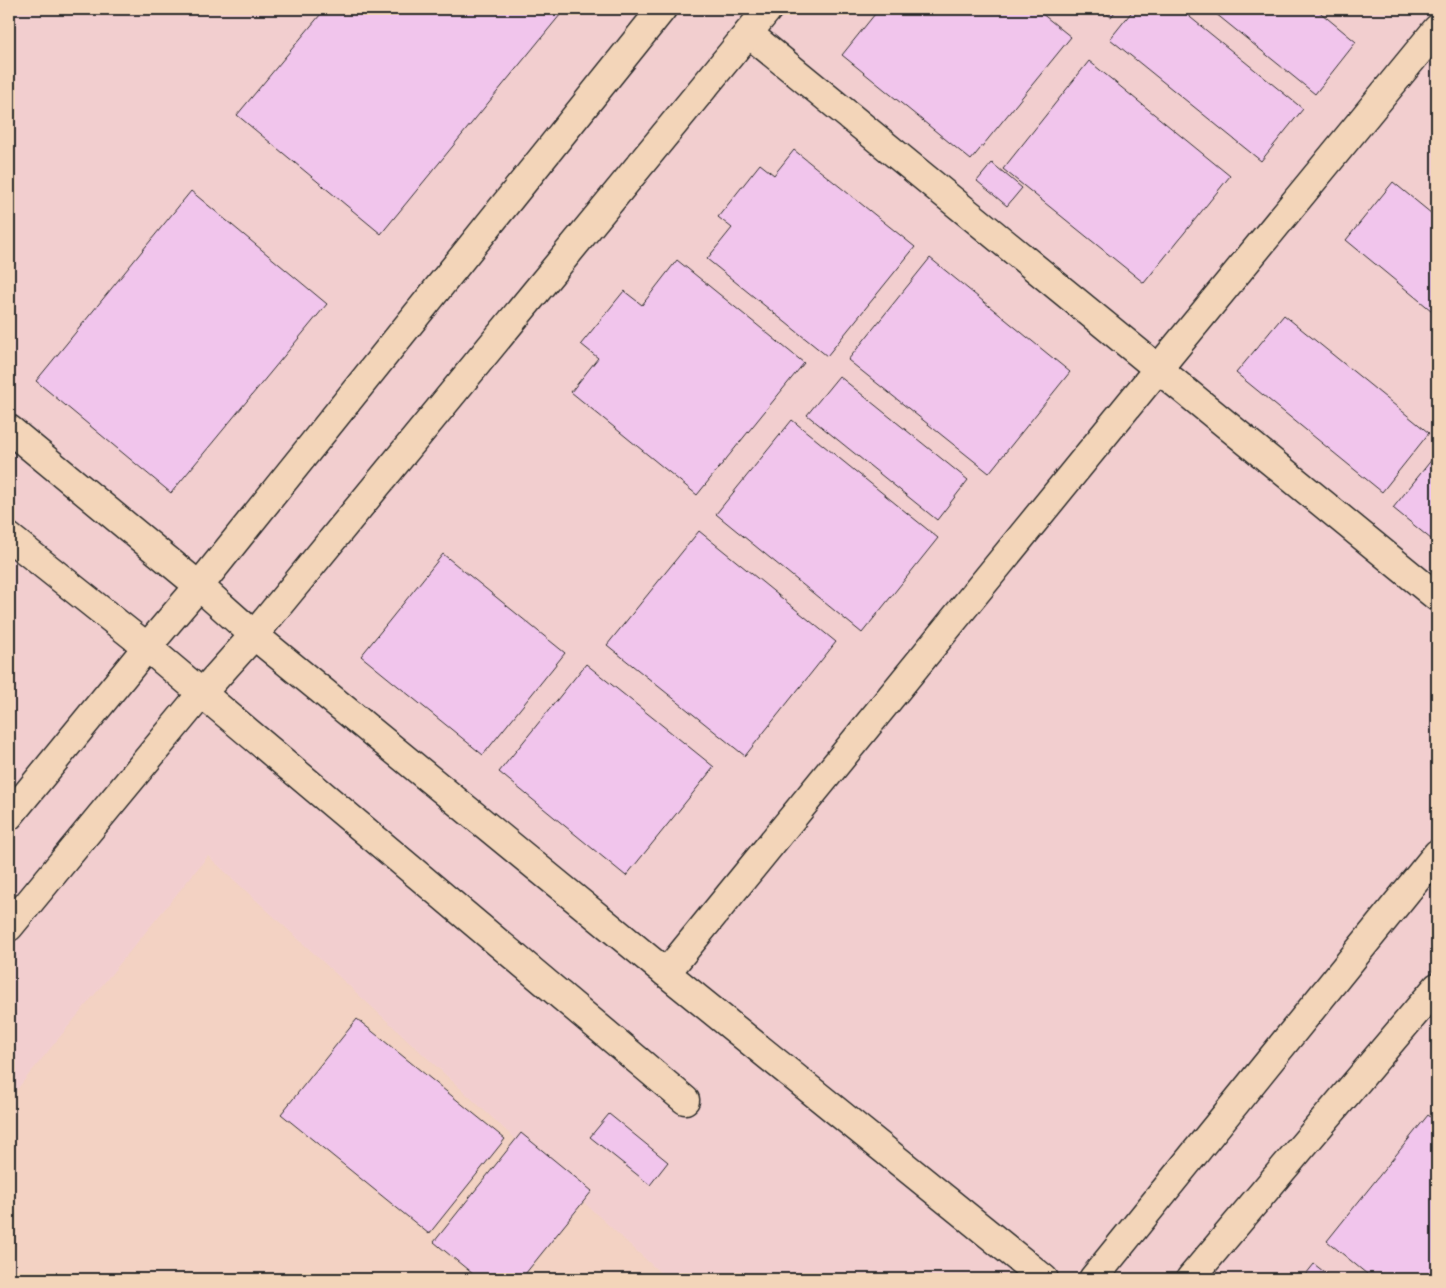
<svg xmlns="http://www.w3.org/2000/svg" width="1446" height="1288" font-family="'Patrick Hand',sans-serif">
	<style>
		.built { fill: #f2cecf }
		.building { fill: #f1c5ec; stroke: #2b2b2b }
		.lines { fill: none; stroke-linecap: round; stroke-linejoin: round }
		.minor-casing { stroke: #2b2b2b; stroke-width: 31 }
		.minor { stroke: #f3d5b9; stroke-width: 28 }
	</style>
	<rect width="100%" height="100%" fill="#f3d2c3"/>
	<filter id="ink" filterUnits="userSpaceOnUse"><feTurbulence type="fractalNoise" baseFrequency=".02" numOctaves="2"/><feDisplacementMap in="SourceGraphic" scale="10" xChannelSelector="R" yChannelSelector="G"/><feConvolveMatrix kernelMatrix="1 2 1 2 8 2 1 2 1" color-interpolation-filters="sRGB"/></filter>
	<g filter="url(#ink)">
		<path class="built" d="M9,9h1428v1270h-770l-459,-423 -199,243z"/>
		<g class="building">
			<path d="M325,9h240l-184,225 -144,-119z"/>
			<path d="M879,9h157l35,28 -100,123 -129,-105z"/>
			<path d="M1100,9h17l-6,8z"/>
			<path d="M1134,9h46l123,100 -42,52 -151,-122z"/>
			<path d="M1210,9h106l40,33 -41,52z"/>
			<path d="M1089,61l141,115 -86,107 -141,-114z"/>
			<path d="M794,150l121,97 -88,109 -120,-97 25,-31 -14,-11 42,-53 14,11z"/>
			<path d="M992,163l30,25 -15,18 -30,-25z"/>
			<path d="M1393,182l44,36v97l-91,-75z"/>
			<path d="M191,191l136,113 -156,189 -135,-112z"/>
			<path d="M930,258l140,114 -81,101 -141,-113z"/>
			<path d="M677,260l127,103 -107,132 -126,-103 27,-34 -17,-14 43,-53 18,14z"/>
			<path d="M1284,315l145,118 -47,59 -146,-119z"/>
			<path d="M839,376l129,104 -31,40 -130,-105z"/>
			<path d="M792,420l146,118 -76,95 -146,-119z"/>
			<path d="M1437,453v91l-44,-36z"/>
			<path d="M699,531l137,111 -91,114 -138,-111z"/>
			<path d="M443,554l122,99 -82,102 -122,-99z"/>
			<path d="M586,664l128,103 -88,109 -127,-104z"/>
			<path d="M357,1019l148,120 -76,95 -148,-120z"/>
			<path d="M609,1114l59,48 -18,23 -60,-48z"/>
			<path d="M1428,1115l9,7v143l-11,14h-53l-46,-38z"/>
			<path d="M521,1133l71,58 -71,88h-42l-45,-37z"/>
			<path d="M1314,1264l19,15h-31z"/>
		</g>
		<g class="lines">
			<defs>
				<g id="minor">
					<path d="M748,33l689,564"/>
					<path d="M9,429l190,157 55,49 412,338 378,306"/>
					<path d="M9,537l138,110 538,453"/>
					<path d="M9,816l138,-169 52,-61 463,-577"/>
					<path d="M9,927l193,-234 52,-58 514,-626"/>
					<path d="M666,973l492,-604 279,-340"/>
					<path d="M1093,1279l344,-425"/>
					<path d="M1190,1279l247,-292"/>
				</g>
			</defs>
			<use href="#minor" class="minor-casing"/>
			<use href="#minor" class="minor"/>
		</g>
	</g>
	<rect width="1446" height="1288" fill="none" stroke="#f3d5b9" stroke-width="30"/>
	<rect x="15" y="15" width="1416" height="1258" fill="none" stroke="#2b2b2b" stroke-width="2" filter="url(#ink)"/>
</svg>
